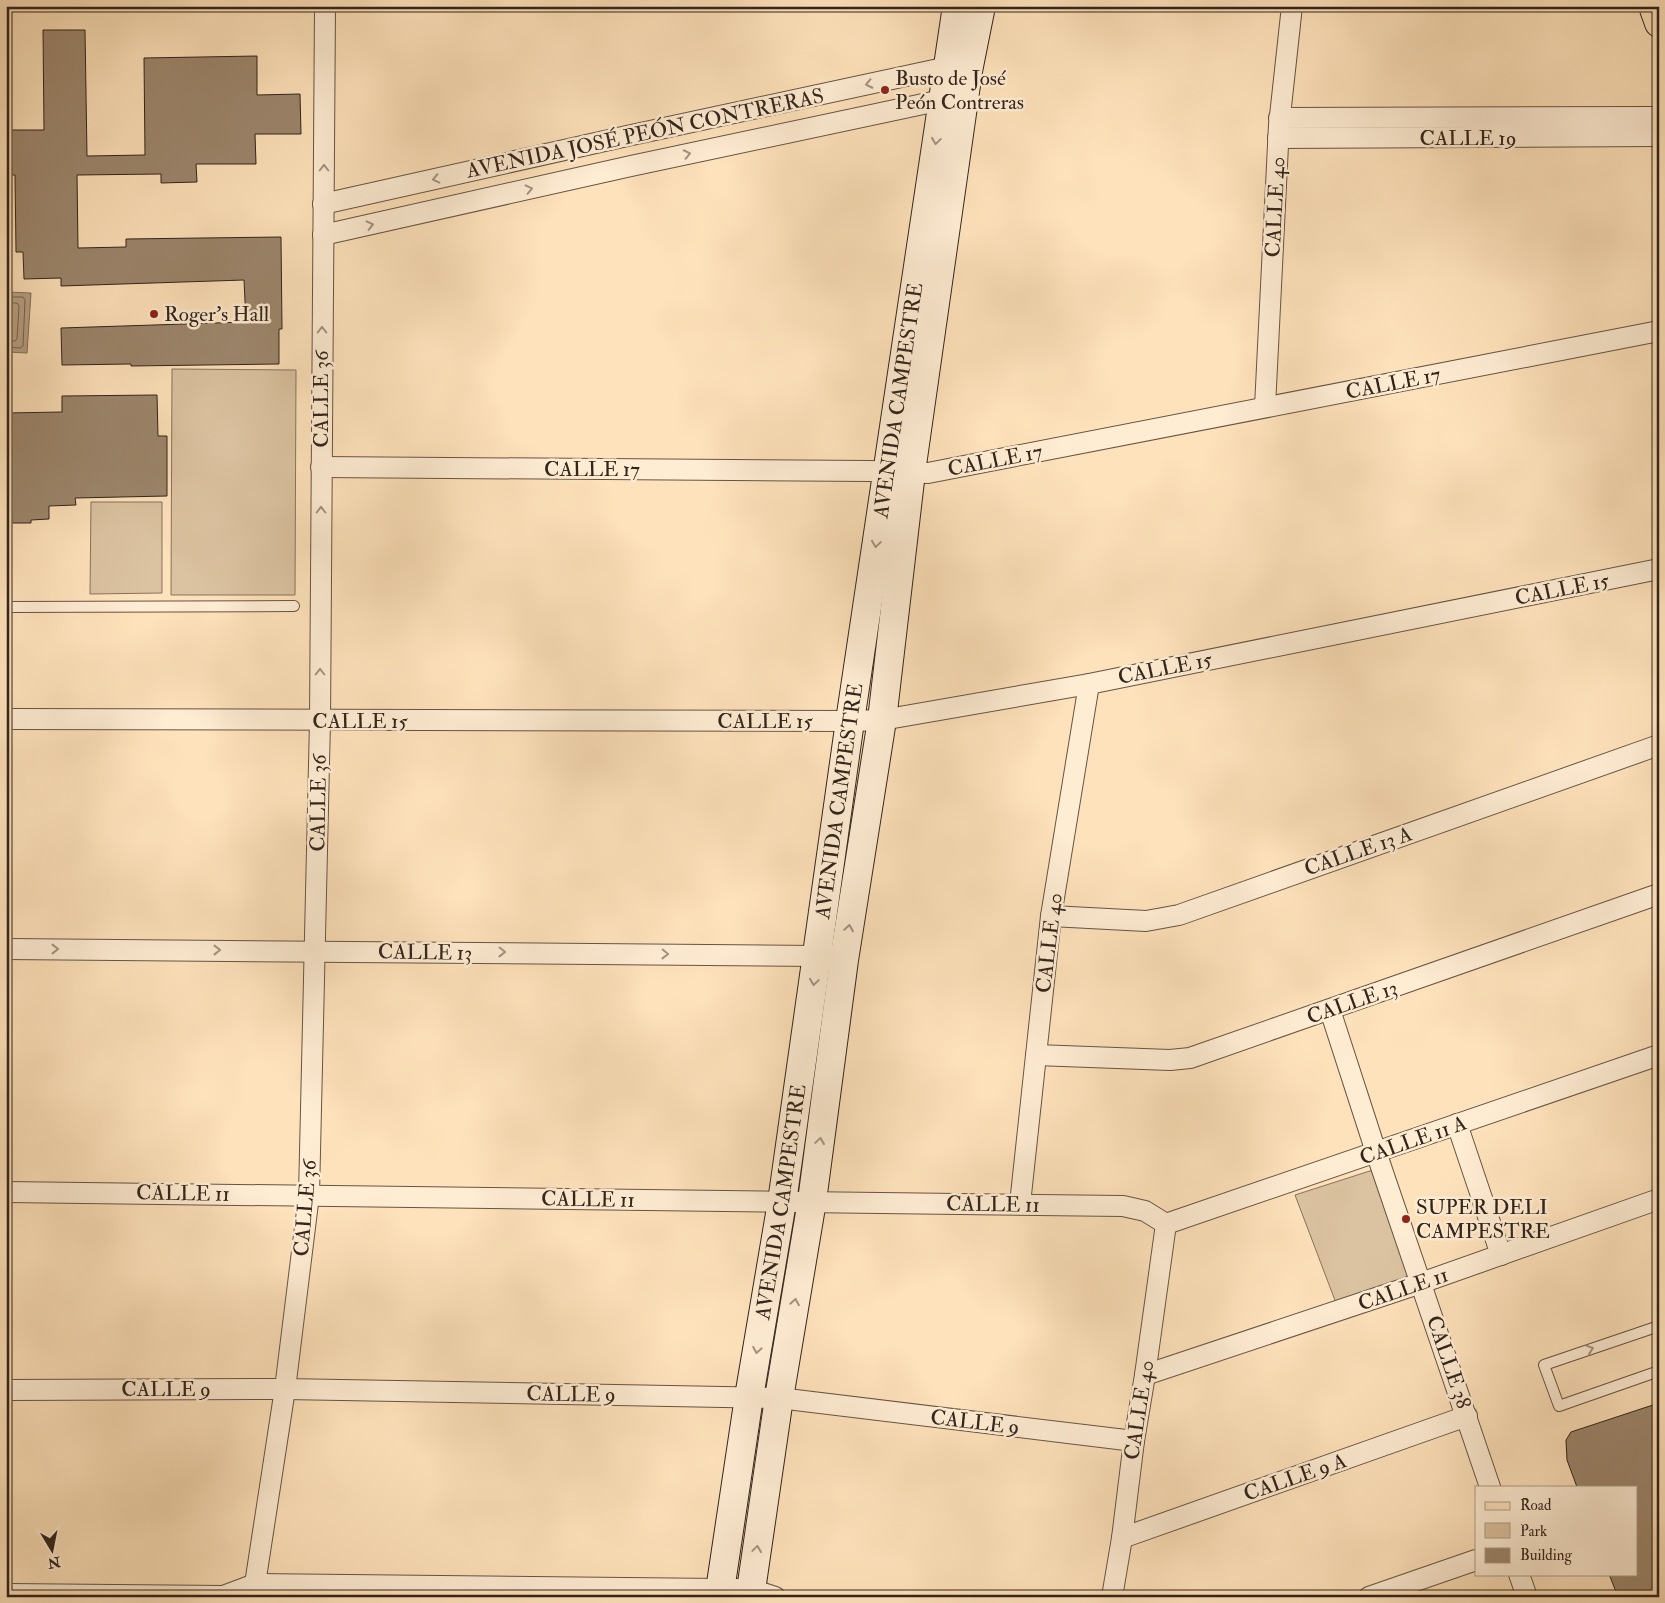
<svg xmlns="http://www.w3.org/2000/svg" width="1665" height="1603" font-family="'IM FELL Double Pica',serif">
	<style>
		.green { fill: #dbc2a0; stroke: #87735e }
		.water { fill: #b9a185; stroke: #836f5b }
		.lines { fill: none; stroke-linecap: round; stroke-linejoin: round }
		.shore { stroke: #766250; stroke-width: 1 }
		.building { fill: #9d876e; stroke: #33241b }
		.lane-casing { stroke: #665443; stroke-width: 12 }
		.street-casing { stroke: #665443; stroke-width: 22 }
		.secondary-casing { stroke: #33241b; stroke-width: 30 }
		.primary-casing { stroke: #33241b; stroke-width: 30 }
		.lane { stroke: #feecd3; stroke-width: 10 }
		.street { stroke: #feecd3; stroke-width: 20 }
		.secondary { stroke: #feecd3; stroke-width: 28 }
		.primary { stroke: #fee2bb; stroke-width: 28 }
		.oneway { stroke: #a39280 }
		.poi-dot { fill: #8f2418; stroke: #feecd3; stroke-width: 2 }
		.labels { text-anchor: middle; stroke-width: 5; stroke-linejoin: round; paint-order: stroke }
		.poi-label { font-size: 21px; fill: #33241b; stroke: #feecd3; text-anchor: start }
		.street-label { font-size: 21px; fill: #33241b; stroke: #feecd3 }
	</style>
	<rect width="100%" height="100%" fill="#fee2bb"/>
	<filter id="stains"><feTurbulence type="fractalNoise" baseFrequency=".004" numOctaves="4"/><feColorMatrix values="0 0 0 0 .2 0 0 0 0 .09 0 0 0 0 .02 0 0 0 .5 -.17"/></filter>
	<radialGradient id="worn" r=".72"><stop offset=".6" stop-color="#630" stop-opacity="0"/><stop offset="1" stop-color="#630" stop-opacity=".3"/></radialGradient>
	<g class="green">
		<path d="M172,369l124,1 -1,225h-124z"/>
		<path d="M91,502h71v91l-72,1z"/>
		<path d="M1376,1169l36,107 -76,27 -41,-108z"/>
	</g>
	<path class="water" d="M6,292l25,1 -4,60 -21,-1z"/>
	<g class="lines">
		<g class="shore">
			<path d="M6,297h17l2,3 -2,46 -3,2 -14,-1"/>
			<path d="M6,303h11l2,3 -2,33 -2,2h-9"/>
		</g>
	</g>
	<g class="building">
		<path d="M43,30h42l2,126 58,-1 -1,-97 113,-2v39l43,-1 1,40h-46l1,30h-60l1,18 -36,1v-9l-84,1 1,73 48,-1v-8l155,-2 1,92h-3v35l-148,2v-2l-69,1 -1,-37 185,-6 -2,-42 -183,6v-8l-37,1 -1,-27h-7l-1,-77h-8l-1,-45h38z"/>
		<path d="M157,395l1,41h9v60l-92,2 1,7 -27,1v13l-18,1v3h-25v-110l56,-1v-16z"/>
		<path d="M1659,1403v194h-41l-9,-23h27v-87h-59l-10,-27 -1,-20 5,-8z"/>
	</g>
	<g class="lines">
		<defs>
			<g id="lane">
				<path d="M6,607l288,-1"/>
				<path d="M1659,1326l-115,39 15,41 100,-35"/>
			</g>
			<g id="street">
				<path d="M1279,118l380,-1"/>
				<path d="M1278,138l381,-2"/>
				<path d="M323,204l304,-68 321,-69 11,2"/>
				<path d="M323,235l308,-69 311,-66 14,2"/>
				<path d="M1265,407l14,-282 13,-119"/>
				<path d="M321,467l549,4 58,2 731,-142"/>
				<path d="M6,719l844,2 32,-1 207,-36 570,-115"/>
				<path d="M1051,916l95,5 33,-6 480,-170"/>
				<path d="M6,949l811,7 12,2"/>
				<path d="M1330,1010l46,142 114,335"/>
				<path d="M1036,1055l134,5 20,-2 469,-164"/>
				<path d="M1457,1124l44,131"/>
				<path d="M6,1192l1117,14 22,5 21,13"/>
				<path d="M1020,1204l31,-288 38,-232"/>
				<path d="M1166,1224l493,-169"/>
				<path d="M1145,1375l276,-92 238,-84"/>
				<path d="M6,1390l279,-1 494,9 355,43"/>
				<path d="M1122,1538l345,-122"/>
				<path d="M1519,1574l8,23"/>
				<path d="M6,1594l217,2 32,-12 465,5h31l24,8"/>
				<path d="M253,1597l32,-208 24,-194 11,-474 5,-715"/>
				<path d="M1112,1597l10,-59 12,-97 11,-66 21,-151"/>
				<path d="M1369,1597l107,-37"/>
			</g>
			<g id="secondary">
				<path id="s1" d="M719,1597l30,-200 33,-195 68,-481 107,-715"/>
				<path d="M750,1597l29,-199 33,-197 32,-241 38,-240 29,-248 57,-401 13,-65"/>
			</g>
			<path id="primary" d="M1653,6l6,17"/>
		</defs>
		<use href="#lane" class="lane-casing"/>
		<use href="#street" class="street-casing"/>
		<use href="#secondary" class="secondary-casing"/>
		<use href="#primary" class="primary-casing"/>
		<use href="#lane" class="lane"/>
		<use href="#street" class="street"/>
		<use href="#secondary" class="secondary"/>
		<use href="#primary" class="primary"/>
	</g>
	<defs><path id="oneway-chevron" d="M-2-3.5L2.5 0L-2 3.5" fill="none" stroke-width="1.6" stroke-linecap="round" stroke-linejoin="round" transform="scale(1.25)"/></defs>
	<g class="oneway">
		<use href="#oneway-chevron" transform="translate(869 84) rotate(168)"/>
		<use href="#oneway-chevron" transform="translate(936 141) rotate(98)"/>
		<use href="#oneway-chevron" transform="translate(687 154) rotate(-12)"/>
		<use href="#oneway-chevron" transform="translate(324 168) rotate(-90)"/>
		<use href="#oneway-chevron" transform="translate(436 179) rotate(167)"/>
		<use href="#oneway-chevron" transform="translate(529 189) rotate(-13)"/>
		<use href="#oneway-chevron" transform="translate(370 225) rotate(-13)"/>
		<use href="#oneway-chevron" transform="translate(322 330) rotate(-90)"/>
		<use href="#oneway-chevron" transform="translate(321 510) rotate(-90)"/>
		<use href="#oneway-chevron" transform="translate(876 544) rotate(98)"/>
		<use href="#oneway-chevron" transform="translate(320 672) rotate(-90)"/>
		<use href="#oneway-chevron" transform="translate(849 928) rotate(-81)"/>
		<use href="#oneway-chevron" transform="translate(55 949)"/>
		<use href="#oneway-chevron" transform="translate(217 950)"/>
		<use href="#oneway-chevron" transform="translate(502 952) rotate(1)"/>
		<use href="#oneway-chevron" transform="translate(665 954) rotate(1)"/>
		<use href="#oneway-chevron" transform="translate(814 982) rotate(98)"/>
		<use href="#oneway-chevron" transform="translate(820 1141) rotate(-82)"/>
		<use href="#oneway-chevron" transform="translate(795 1302) rotate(-80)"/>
		<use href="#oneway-chevron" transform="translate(1590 1349) rotate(-19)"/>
		<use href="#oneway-chevron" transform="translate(757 1350) rotate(100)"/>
		<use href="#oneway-chevron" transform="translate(757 1549) rotate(-82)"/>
	</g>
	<g class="poi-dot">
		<circle cx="885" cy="90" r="5"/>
		<circle cx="154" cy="314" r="5"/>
		<circle cx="1406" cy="1219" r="5"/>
	</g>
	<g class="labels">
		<g class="poi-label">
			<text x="895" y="85">Busto de José<tspan x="895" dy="24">Peón Contreras</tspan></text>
			<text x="164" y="321">Roger's Hall</text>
			<text x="1416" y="1214">SUPER DELI<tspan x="1416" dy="24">CAMPESTRE</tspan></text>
		</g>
		<g class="street-label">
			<text transform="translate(645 133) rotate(-12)" y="7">AVENIDA JOSÉ PEÓN CONTRERAS</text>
			<text x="1468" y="145">CALLE 19</text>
			<text transform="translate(1275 207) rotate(-87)" y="7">CALLE 40</text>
			<text transform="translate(1393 383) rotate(-11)" y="7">CALLE 17</text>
			<text transform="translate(321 399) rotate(-90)" y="7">CALLE 36</text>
			<text dy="7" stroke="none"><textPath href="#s1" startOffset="1210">AVENIDA CAMPESTRE</textPath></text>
			<text transform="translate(995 460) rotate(-11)" y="7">CALLE 17</text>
			<text x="592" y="476">CALLE 17</text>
			<text transform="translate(1562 589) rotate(-11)" y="7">CALLE 15</text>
			<text transform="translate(1165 668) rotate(-11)" y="7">CALLE 15</text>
			<text x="360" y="728">CALLE 15</text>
			<text x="765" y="728">CALLE 15</text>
			<text dy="7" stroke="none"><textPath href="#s1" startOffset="805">AVENIDA CAMPESTRE</textPath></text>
			<text transform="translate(318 803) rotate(-89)" y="7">CALLE 36</text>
			<text transform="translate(1358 851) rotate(-19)" y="7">CALLE 13 A</text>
			<text transform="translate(1049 943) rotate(-83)" y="7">CALLE 40</text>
			<text transform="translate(425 952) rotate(1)" y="7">CALLE 13</text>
			<text transform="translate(1352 1002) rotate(-19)" y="7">CALLE 13</text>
			<text transform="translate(1413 1140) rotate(-19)" y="7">CALLE 11 A</text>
			<text transform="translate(183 1193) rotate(1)" y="7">CALLE 11</text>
			<text transform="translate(588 1199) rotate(1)" y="7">CALLE 11</text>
			<text dy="7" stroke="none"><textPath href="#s1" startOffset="400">AVENIDA CAMPESTRE</textPath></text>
			<text transform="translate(993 1204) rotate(1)" y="7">CALLE 11</text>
			<text transform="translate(305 1208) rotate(-85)" y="7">CALLE 36</text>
			<text transform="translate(1403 1289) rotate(-19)" y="7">CALLE 11</text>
			<text transform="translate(1449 1362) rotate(71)" y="7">CALLE 38</text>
			<text x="166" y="1396">CALLE 9</text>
			<text transform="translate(571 1394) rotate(1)" y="7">CALLE 9</text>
			<text transform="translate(1139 1410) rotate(-81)" y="7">CALLE 40</text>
			<text transform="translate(975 1422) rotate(7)" y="7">CALLE 9</text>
			<text transform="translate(1295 1477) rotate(-19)" y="7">CALLE 9 A</text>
		</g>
	</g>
	<rect width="1665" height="1603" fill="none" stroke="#fee2bb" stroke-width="25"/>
	<rect x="8" y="8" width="1650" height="1588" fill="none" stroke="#33241b" stroke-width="2.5"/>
	<rect x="12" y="12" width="1640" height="1578" fill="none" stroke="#33241b"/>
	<rect x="1475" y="1486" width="162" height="90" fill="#feecd3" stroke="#ad9c89"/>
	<rect x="1485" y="1502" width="25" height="8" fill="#fee2bb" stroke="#ad9c89"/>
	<text x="1520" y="1510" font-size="15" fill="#33241b">Road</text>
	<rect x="1485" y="1523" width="25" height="15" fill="#dbc2a0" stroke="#ad9c89"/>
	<text x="1520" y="1536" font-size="15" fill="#33241b">Park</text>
	<rect x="1485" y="1548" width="25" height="15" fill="#9d876e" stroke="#ad9c89"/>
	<text x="1520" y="1560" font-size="15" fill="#33241b">Building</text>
	<g transform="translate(52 1550) rotate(170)" stroke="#feecd3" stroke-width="4" paint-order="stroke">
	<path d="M0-4L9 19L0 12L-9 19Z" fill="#33241b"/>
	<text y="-8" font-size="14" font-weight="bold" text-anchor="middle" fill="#33241b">N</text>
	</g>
	<rect width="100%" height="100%" filter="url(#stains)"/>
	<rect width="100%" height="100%" fill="url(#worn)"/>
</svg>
